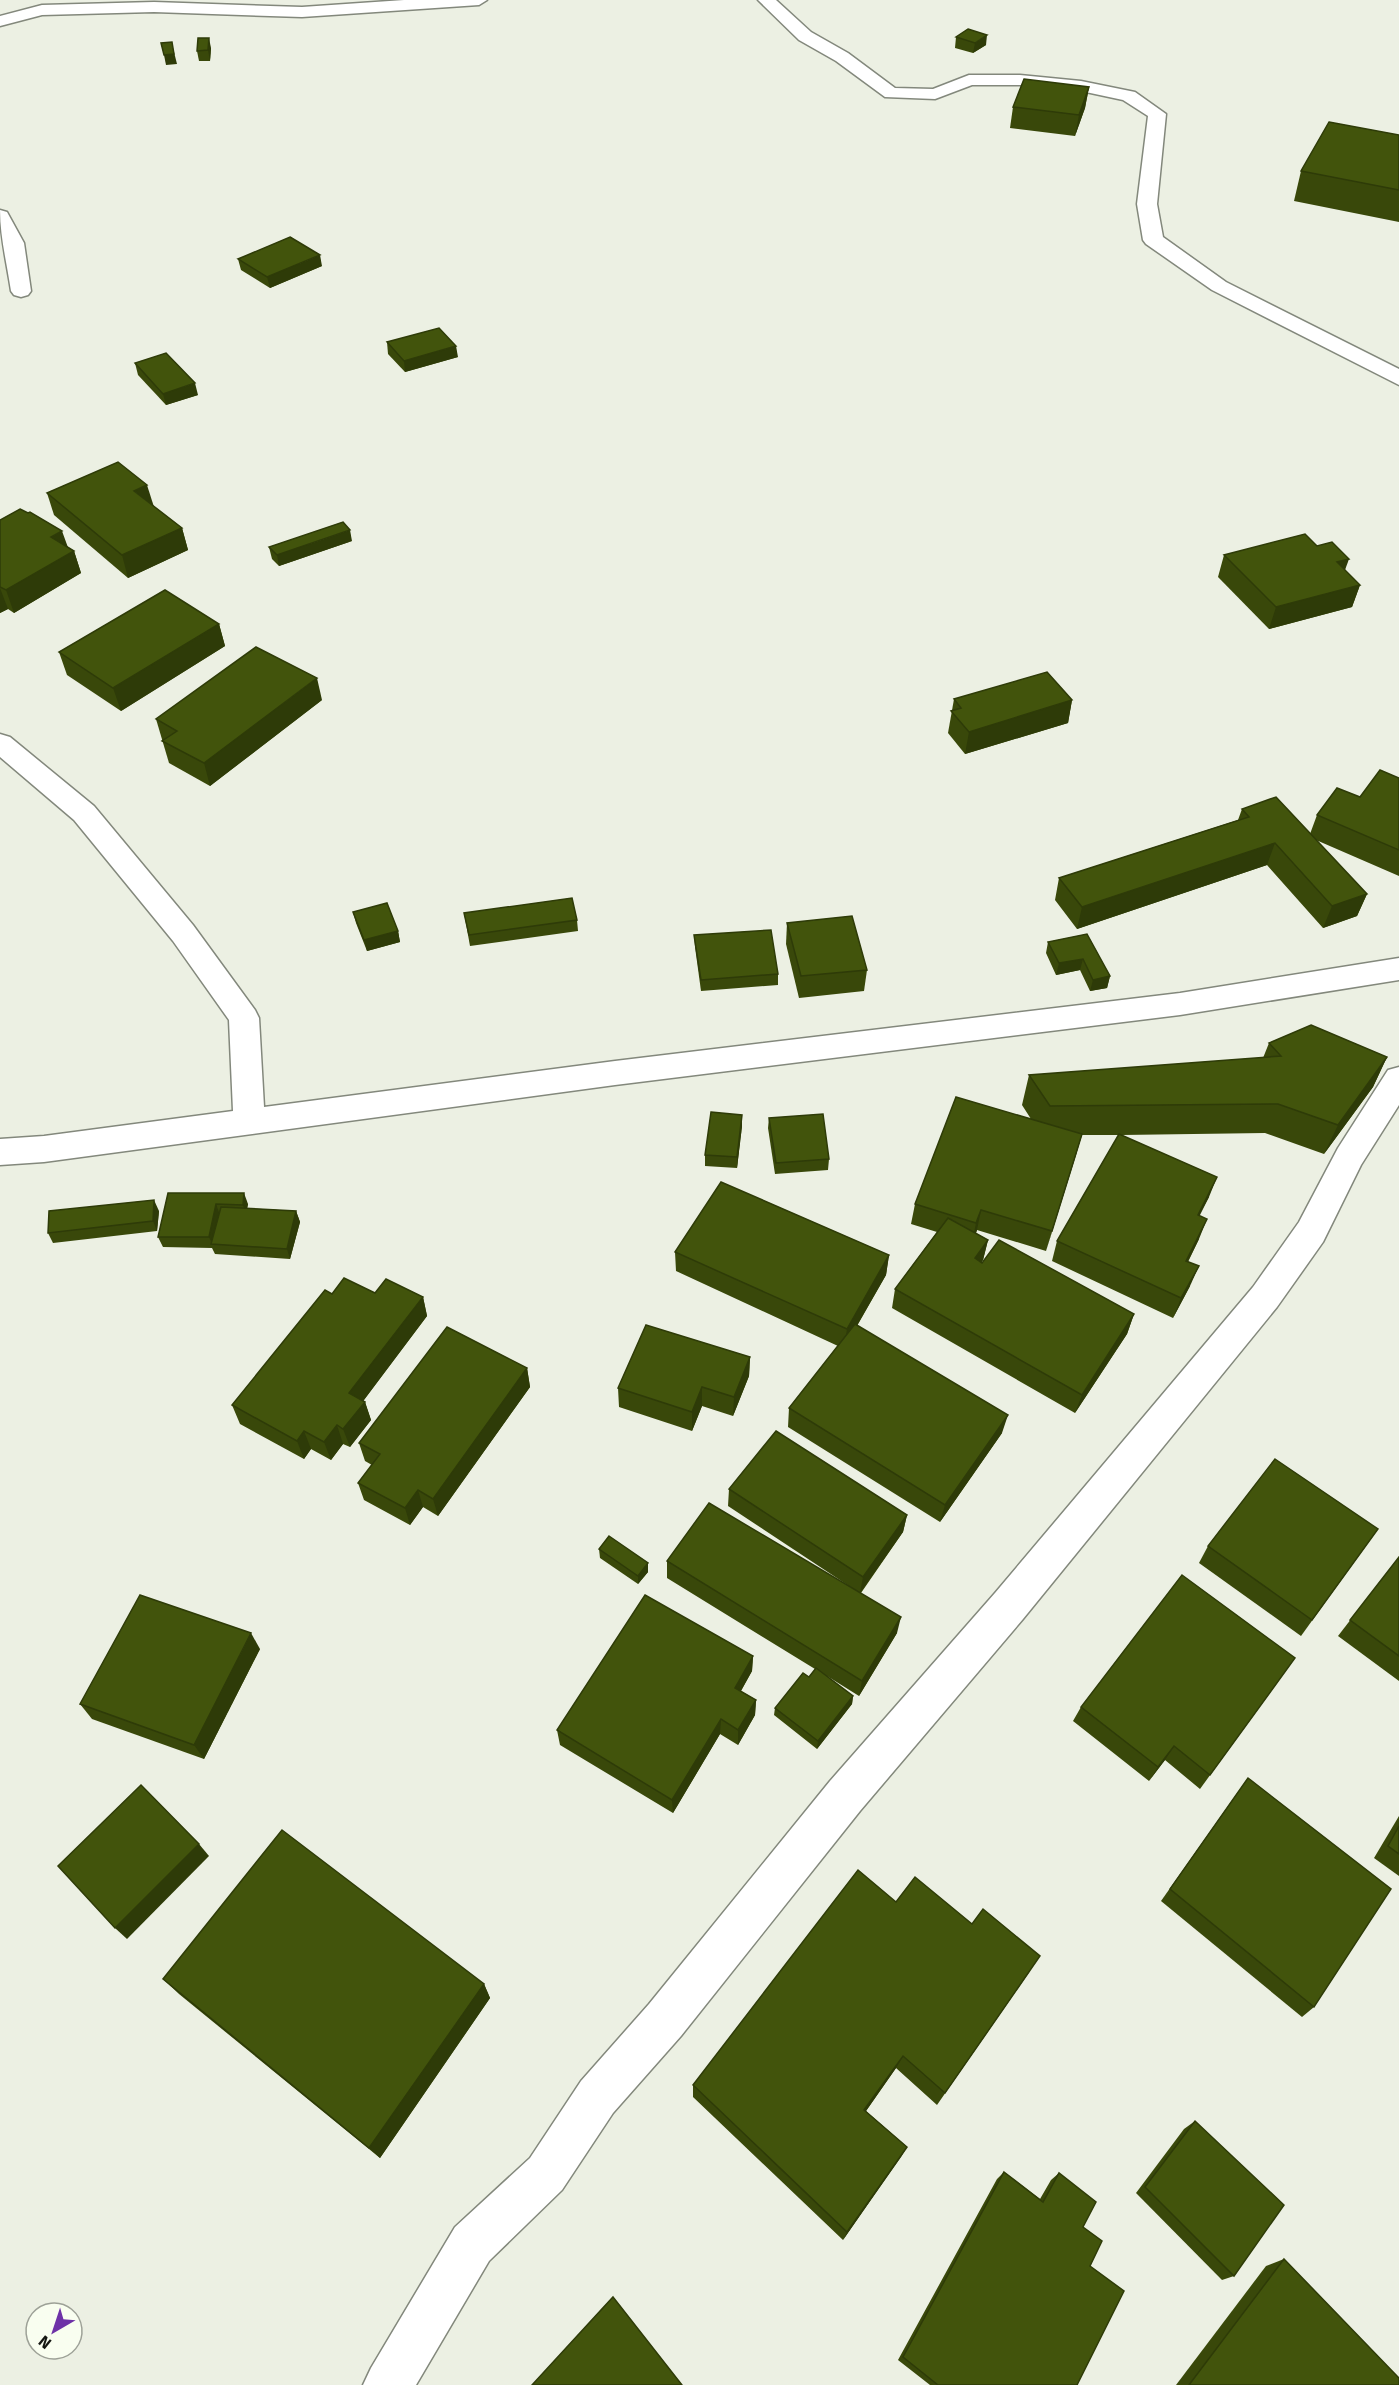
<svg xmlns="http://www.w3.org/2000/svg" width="1399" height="2385" font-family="'Fira Sans',sans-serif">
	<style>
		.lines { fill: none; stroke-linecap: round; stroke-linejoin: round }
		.street-casing { stroke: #83887c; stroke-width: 3 }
		.street { fill: #fff; fill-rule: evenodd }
		.wall { fill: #39480a }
		.shaded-wall { fill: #2e3b08 }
		.building { fill: #42540c; stroke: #2e3b08; stroke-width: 1.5 }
	</style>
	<rect width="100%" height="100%" fill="#ecf0e3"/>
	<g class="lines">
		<defs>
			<g id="street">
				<path d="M404,0h83l-8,5 -177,12 -148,-5 -112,3 -42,11v-10l42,-11 112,-3 148,5z"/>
				<path d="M758,0h18l35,32 37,21 47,35 38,1 36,-14h51l61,6 54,11 31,22 -9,90 6,33 63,45 173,87v16l-187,-95 -66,-46 -3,-4 -6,-36 11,-88 -25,-16 -42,-9 -61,-6h-48l-37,14 -50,-2 -49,-36 -37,-21z"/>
				<path d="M0,210l7,2 17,31 7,48 -3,4 -7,2 -7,-2 -3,-4c-4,-27 -11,-54 -11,-81z"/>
				<path d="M0,734l10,3 84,69 99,119 62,85 4,8 5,89 351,-46 565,-68 219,-35v22l-219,35 -565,70 -571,77 -44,3v-26l44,-3 189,-25 -4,-91 -56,-79 -99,-121 -74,-63z"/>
				<path d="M1399,1067v38l-38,60 -38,77 -46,65 -254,312 -163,192 -179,225 -68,77 -51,77 -73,71 -73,124h-53l8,-17 84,-141 75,-69 51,-77 68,-77 181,-223 165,-188 258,-306 46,-65 39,-74 50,-78z"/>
			</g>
		</defs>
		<use href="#street" class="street-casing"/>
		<use href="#street" class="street"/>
	</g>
	<g class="wall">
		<path d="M956,37l30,8 -13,8 -18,-5z"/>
		<path d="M211,48l-1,13h-11l-2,-10z"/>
		<path d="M1089,87l-4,21 -10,28 -65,-8 3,-21z"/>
		<path d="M1399,135v87l-105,-21 7,-30z"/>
		<path d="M238,259l84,7 -52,22 -29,-18z"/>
		<path d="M387,342l71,15 -53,15 -17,-18z"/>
		<path d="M135,363l63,32 -32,10 -28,-30z"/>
		<path d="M47,493l106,13 29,22 6,22 -60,28 -74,-63z"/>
		<path d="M0,520l68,27 6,4 7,22 -67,40 -6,-4 -8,4z"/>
		<path d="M352,541l-73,25 -7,-7 -3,-12z"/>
		<path d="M1317,546l43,39 -8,22 -83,22 -51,-52 6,-22z"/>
		<path d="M219,624l6,22 -104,65 -54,-36 -8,-23z"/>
		<path d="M954,699l118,1 -4,23 -103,31 -17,-21z"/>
		<path d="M322,700l-112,86 -41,-23 -13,-44z"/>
		<path d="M1399,778v98l-83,-36 51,54 -10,22 -34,12 -56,-63 -190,64 -22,-29 4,-22 179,-58 4,-11 68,25 7,-19 43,-18z"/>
		<path d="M353,912l45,19 2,11 -33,9 -11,-28z"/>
		<path d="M464,913l113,7 1,11 -108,15z"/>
		<path d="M787,923l80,47 -3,21 -65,7 -13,-54z"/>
		<path d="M1087,934l23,42 -3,12 -17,3 -10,-21 -24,5 -10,-22 2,-11z"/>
		<path d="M694,935l84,39v11l-77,6 -6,-44z"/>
		<path d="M1269,1043l118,14 -14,30 -49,67 -59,-21 -143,2 87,62 -10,18v24l-11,23 2,24 -17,32 -121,-57 5,-20 62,-106h-37l-36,116 -69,-21 -1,3 12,7 -5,20 -2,3 153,51 -7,20 -52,79 -183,-105 3,-19 42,-57 -26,-8 4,-20 116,-85 -9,-14 7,-30 234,-17z"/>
		<path d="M742,1115v11l-5,42 -32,-2v-11z"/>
		<path d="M769,1118l60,41 -1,11 -53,4 -7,-46z"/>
		<path d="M168,1193l80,11 -1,4 49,3 4,11 -10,37 -75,-5 -3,-6 -49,-1 -5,-10z"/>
		<path d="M159,1211l-2,20 -104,12 -5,-10z"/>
		<path d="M675,1252l214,3 -3,20 -29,51 145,107 -62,89 -152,-95 1,-19 49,-62 -162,-75z"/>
		<path d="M375,1293l48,4 4,19 -64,85 2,1 6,18 -21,27 -7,-3 -12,16 -20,-11 -7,10 -64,-35 -8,-19 100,-111z"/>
		<path d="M750,1357l-1,19 -16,40 -31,-10 -10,25 -73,-24 -1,-19z"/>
		<path d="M527,1368l3,19 -92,129 -15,-9 -13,18 -46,-25 -6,-17 14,-18 -7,-4 -6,-18z"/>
		<path d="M729,1489l178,26 -4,17 -42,61 36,40 -38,63 -32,-20 26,20 -1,8 -35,45 -43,-34 1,-7 34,-31 6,-8 -148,-91v-17l188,29 -127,-84z"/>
		<path d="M1378,1529l-77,107 -102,-73 9,-17z"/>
		<path d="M599,1549l49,23 -10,12 -38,-26z"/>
		<path d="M1399,1557v124l-61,-45z"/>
		<path d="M260,1649l-56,110 -112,-40 -12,-15z"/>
		<path d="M753,1656l-1,15 -11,20 15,9 -1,15 -17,30 -18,-11 -47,79 -113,-68 -3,-15z"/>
		<path d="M1295,1658l-95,131 -35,-29 -16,21 -76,-60 8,-14z"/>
		<path d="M1248,1778l66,229 -12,10 -141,-116 77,-109z"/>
		<path d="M1399,1816v60l-25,-18z"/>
		<path d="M896,1902l76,22 58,47 -93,134 -41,-37 -30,43 41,36 -64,93 -150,-143v-12z"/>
		<path d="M163,1979l321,5 6,14 -110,160 -201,-164z"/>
		<path d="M1195,2121l39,155 -12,4 -86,-87 48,-64z"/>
		<path d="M1004,2172l36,27 11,-19 8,-7 24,54 7,39 -13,119h-147l-32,-25 99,-181z"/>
		<path d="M1284,2259l115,126h-223l90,-119z"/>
	</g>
	<g class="shaded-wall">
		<path d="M987,35l-1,10 -13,8 2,-10z"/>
		<path d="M209,38l2,10 -1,13 -2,-11z"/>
		<path d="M174,52l3,12 -11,1 -2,-10z"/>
		<path d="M1089,87l-4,21 -10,28 4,-21z"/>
		<path d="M320,255l2,11 -52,22 -3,-11z"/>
		<path d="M456,346l2,11 -53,15 -1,-11z"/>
		<path d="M195,383l3,12 -32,10 -3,-11z"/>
		<path d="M147,485l7,22 -20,-16z"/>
		<path d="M182,528l6,22 -60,28 -6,-23z"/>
		<path d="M350,530l2,11 -73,25 -2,-11z"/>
		<path d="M62,531l8,22 4,-2 7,22 -67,40 -8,-23 45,-53z"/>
		<path d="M1349,559l-8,22 -4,-19z"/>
		<path d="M1360,585l-8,22 -83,22 7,-22z"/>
		<path d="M0,588l8,21 -8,4z"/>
		<path d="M219,624l6,22 -104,65 -8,-23z"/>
		<path d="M317,678l5,22 -112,86 -6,-23z"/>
		<path d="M1072,700l-4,23 -103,31 4,-22z"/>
		<path d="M1275,843l-8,22 -190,64 5,-22z"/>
		<path d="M1367,894l-10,22 -34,12 9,-22z"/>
		<path d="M398,931l2,11 -33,9 -3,-11z"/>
		<path d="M1083,959l-3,11 -24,5 3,-12z"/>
		<path d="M1110,976l-3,12 -17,3 3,-11z"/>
		<path d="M1387,1057l-14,30 -49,67 14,-29z"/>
		<path d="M742,1115v11l-5,42v-11z"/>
		<path d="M1082,1134l-6,21 -30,96 6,-20z"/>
		<path d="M1217,1177l-8,20 -19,38 8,-20z"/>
		<path d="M244,1193l4,11 -2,11 -3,-10z"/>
		<path d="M154,1200l5,11 -2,20 -4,-10z"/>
		<path d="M216,1204l4,11 -8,29 -3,-7z"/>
		<path d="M981,1210l-4,20 -5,13 4,-20z"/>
		<path d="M296,1211l4,11 -10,37 -3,-10z"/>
		<path d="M1207,1219l-8,20 -21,42 8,-20z"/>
		<path d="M988,1240l-5,20 -13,18 5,-20z"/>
		<path d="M889,1255l-3,20 -42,73 3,-19z"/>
		<path d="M1199,1266l-9,20 -17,32 8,-20z"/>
		<path d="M423,1297l4,19 -72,96 -6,-19z"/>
		<path d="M1134,1314l-7,20 -52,79 7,-18z"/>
		<path d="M750,1357l-1,19 -16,40 1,-19z"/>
		<path d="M527,1368l3,19 -92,129 -5,-17z"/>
		<path d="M702,1387v19l-10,25v-19z"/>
		<path d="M365,1402l6,18 -21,27 -7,-18z"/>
		<path d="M1008,1415l-6,18 -62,89 5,-17z"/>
		<path d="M337,1425l6,19 -12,16 -7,-18z"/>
		<path d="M304,1431l7,18 -7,10 -7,-18z"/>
		<path d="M418,1490l5,17 -13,18 -5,-17z"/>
		<path d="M907,1515l-4,17 -43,61 3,-16z"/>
		<path d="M648,1563v9l-10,12v-8z"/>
		<path d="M901,1617l-4,16 -38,63 3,-15z"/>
		<path d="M251,1633l9,16 -56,110 -10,-14z"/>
		<path d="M753,1656l-1,15 -18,32 1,-15z"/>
		<path d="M853,1696l-1,8 -35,45 1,-8z"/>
		<path d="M756,1700l-1,15 -17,30v-15z"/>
		<path d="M721,1719l-1,15 -47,79 -1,-13z"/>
		<path d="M1174,1746l-9,14 -16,21 9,-14z"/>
		<path d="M199,1844l10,12 -82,83 -12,-11z"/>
		<path d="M484,1984l6,14 -110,160 -11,-10z"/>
		<path d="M903,2056l-7,12 -37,53 5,-11z"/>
		<path d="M907,2147l-6,10 -58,83 4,-8z"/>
	</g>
	<g class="building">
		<path d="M968,29l19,6 -12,8 -19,-6z"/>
		<path d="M198,38h11l-1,12 -11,1z"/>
		<path d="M172,42l2,12 -10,1 -3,-12z"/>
		<path d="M1024,79l65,8 -10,28 -66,-8z"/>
		<path d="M1329,122l70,13v55l-98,-19z"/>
		<path d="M290,237l30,18 -53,22 -29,-18z"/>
		<path d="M439,328l17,18 -52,15 -17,-19z"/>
		<path d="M166,353l29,30 -32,11 -28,-31z"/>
		<path d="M118,462l29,23 -13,6 48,37 -60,27 -75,-62z"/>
		<path d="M20,509l8,4 2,-1 32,19 -11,6 23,14 -68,39 -6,-3v-67z"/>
		<path d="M343,522l7,8 -73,25 -8,-8z"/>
		<path d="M1305,534l12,12 15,-4 17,17 -12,3 23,23 -84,22 -52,-52z"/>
		<path d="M165,590l54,34 -106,64 -54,-36z"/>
		<path d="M256,647l61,31 -113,85 -42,-22 15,-10 -21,-12z"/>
		<path d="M1047,672l25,28 -103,32 -18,-21 10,-3 -7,-9z"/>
		<path d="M1380,770l19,8v72l-82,-35 20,-27 23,9z"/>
		<path d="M1276,797l91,97 -35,12 -57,-63 -193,64 -23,-29 190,-61 -7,-8z"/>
		<path d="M572,898l5,22 -108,15 -5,-22z"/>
		<path d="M387,903l11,28 -34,9 -11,-28z"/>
		<path d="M852,916l15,54 -66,6 -14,-53z"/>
		<path d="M771,930l7,44 -77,6 -7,-45z"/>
		<path d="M1087,934l23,42 -17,4 -10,-21 -24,4 -11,-21z"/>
		<path d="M1311,1025l76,32 -49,68 -60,-21 -228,2 -21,-31 252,-19 -12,-13z"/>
		<path d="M956,1097l126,37 -30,97 -71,-21 -5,13 -61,-19z"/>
		<path d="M711,1112l31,3 -5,42 -32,-2z"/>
		<path d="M823,1114l6,45 -53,4 -7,-45z"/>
		<path d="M1119,1134l98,43 -19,38 9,4 -21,42 13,5 -18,32 -124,-57z"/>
		<path d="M721,1182l168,73 -42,74 -172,-77z"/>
		<path d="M168,1193h76l-1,12 -27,-1 -7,33h-51z"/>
		<path d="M154,1200l-1,21 -105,12 1,-22z"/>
		<path d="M221,1207l75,4 -9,38 -76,-5z"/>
		<path d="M948,1218l40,22 -13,18 7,5 17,-23 135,74 -52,81 -187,-106z"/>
		<path d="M344,1278l31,15 11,-14 37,18 -74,96 16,9 -22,27 -6,-4 -13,17 -20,-11 -7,10 -65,-36 93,-115 7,4z"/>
		<path d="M855,1324l153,91 -63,90 -156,-97z"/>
		<path d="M646,1325l104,32 -16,40 -32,-10 -10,25 -74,-24z"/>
		<path d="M447,1327l80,41 -94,131 -15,-9 -13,18 -47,-25 22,-29 -21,-11z"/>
		<path d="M776,1431l131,84 -44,62 -134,-88z"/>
		<path d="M1275,1459l103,70 -66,91 -104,-74z"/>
		<path d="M709,1503l192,114 -39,64 -195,-120z"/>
		<path d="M609,1536l39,27 -10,13 -39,-27z"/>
		<path d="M1399,1557v99l-49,-36z"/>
		<path d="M1182,1575l113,83 -85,117 -36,-29 -16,21 -77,-60z"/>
		<path d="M140,1595l111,38 -57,112 -114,-41z"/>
		<path d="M645,1595l108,61 -18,32 21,12 -18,30 -17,-11 -49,81 -115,-70z"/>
		<path d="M816,1668l37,28 -35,45 -43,-33 28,-35 6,4z"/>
		<path d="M1248,1778l143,111 -77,118 -144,-118z"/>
		<path d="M141,1785l58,59 -84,84 -57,-62z"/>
		<path d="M1399,1826v28l-11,-8z"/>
		<path d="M282,1830l202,154 -115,164 -206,-169z"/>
		<path d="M858,1870l38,32 19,-25 57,47 11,-15 57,47 -95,137 -42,-37 -39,54 43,37 -60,85 -154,-147z"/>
		<path d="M1195,2121l89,84 -50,71 -89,-89z"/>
		<path d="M1004,2172l39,30 16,-29 37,29 -13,25 19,14 -12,25 34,25 -47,94h-139l-35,-28z"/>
		<path d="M1284,2259l115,119v7h-210z"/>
		<path d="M613,2297l69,88h-150z"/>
	</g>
	<g transform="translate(54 2331) rotate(219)"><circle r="28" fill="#f9fef0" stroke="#9da197" stroke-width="1.5"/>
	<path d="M0-4.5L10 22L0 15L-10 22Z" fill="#6e32a7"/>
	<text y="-9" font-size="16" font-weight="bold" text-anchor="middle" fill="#141611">N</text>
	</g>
</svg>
